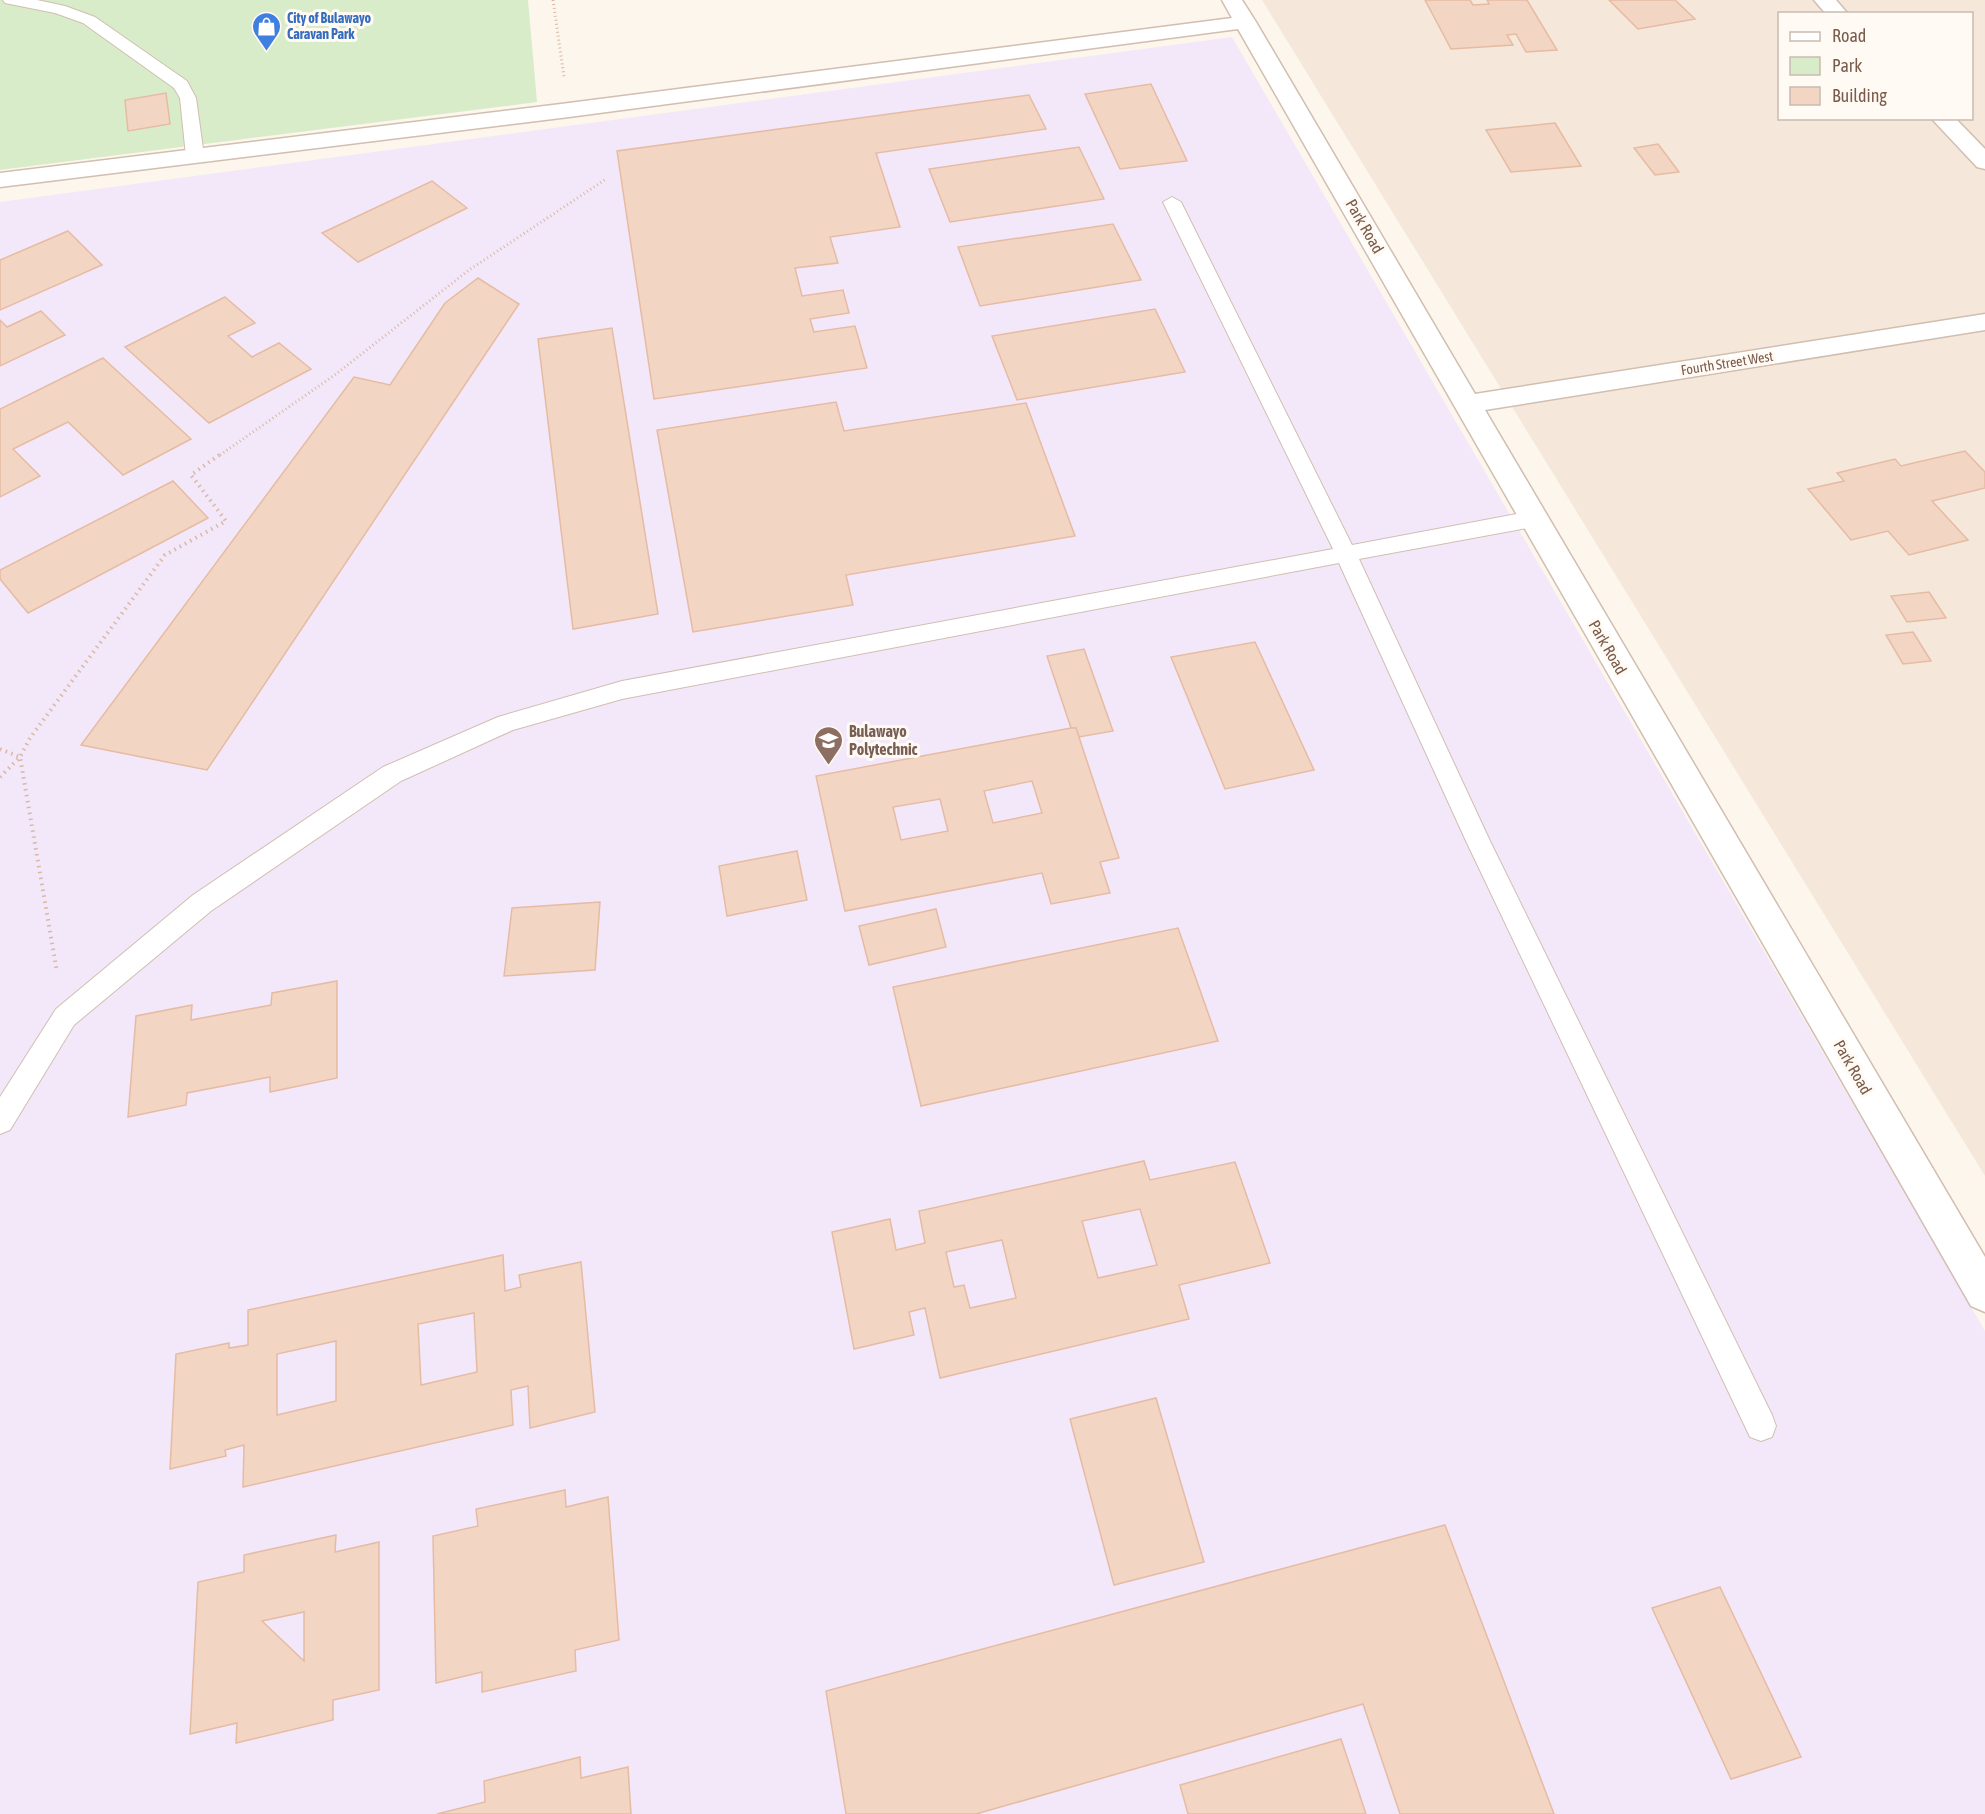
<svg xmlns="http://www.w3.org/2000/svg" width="1985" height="1814" font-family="'Asap Condensed',sans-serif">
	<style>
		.residential { fill: #f5e8da; fill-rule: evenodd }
		.education { fill: #f3e8fa }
		.green { fill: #d8ecc9 }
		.building { fill: #f3d5c3; stroke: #e6bba3; stroke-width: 1.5; fill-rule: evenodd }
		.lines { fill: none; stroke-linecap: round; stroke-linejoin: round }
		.lane-casing { stroke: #d1beb0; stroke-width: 2 }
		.street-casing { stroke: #d1beb0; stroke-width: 3 }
		.path-far1 { stroke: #d9b8a5; stroke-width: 3; stroke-dasharray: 1 3; stroke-linecap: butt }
		.path { stroke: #d9b8a5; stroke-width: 4; stroke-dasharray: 1.5 4.5; stroke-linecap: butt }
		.lane { fill: #fff; fill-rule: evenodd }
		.street { fill: #fff; fill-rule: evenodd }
		.labels { text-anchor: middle; stroke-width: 6; stroke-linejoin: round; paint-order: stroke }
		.far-shop-label { font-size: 14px; font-weight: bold; fill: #366cbe; stroke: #fffaf3; text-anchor: start }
		.far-street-label { font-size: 14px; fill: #7a5c4d; stroke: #fffaf3 }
		.street-label { font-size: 16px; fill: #7a5c4d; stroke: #fffaf3 }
		.education-label { font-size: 16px; font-weight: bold; fill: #785e54; stroke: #fffaf3; text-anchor: start }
	</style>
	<rect width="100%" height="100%" fill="#fdf6ec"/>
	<path class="residential" d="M1262,0h723v1176zM1780,14h192v104h-192z"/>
	<path class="education" d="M1232,37l753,1294v483h-1985v-1612z"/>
	<path class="green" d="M0,0h528l9,102 -537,68z"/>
	<g class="building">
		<path d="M1425,0h45l3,5 16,-1 -2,-4h40l30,50 -31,2 -10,-18 -9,1 6,10 -62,4z"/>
		<path d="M1609,0h66l20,19 -57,10z"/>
		<path d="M1151,84l36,77 -67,8 -35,-75z"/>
		<path d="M166,93l4,31 -42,7 -3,-31z"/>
		<path d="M1029,95l17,34 -170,24 24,74 -70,10 8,26 -43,5 7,28 41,-6 6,23 -39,6 4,13 41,-6 12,42 -213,31 -37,-248z"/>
		<path d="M1555,123l26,43 -70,6 -25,-42z"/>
		<path d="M1658,144l21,28 -24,3 -21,-27z"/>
		<path d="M1079,147l25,52 -154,23 -21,-53z"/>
		<path d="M432,181l35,27 -109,54 -36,-29z"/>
		<path d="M1113,224l28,56 -161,26 -22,-59z"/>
		<path d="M68,231l34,34 -102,45v-50z"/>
		<path d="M478,278l41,26 -312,466 -126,-25 273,-368 36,8 55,-82z"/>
		<path d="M225,297l30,26 -27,13 24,21 27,-14 32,26 -102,54 -84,-76z"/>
		<path d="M1155,309l30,63 -168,28 -25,-64z"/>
		<path d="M41,311l24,24 -65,31v-46l7,7z"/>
		<path d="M612,328l46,286 -85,15 -35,-290z"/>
		<path d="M103,358l88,81 -68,36 -55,-53 -55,27 27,27 -40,21v-88z"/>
		<path d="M836,402l8,29 182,-28 49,133 -229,39 7,30 -160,27 -36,-202z"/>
		<path d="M1965,451l20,21v16l-53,13 36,39 -59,15 -21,-24 -37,9 -43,-51 36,-8 -7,-8 58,-14 6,7z"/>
		<path d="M173,481l35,37 -180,95 -28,-34v-9z"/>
		<path d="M1929,592l17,26 -39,4 -16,-26z"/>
		<path d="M1913,632l18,29 -28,3 -17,-29z"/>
		<path d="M1255,642l59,128 -89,19 -54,-132z"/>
		<path d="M1084,649l29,82 -34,6 -3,-9h-5l-24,-72z"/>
		<path d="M1071,728h5l43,130 -19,4 10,31 -59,11 -9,-31 -197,38 -29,-135zM1032,781l10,32 -49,10 -9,-32zM940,799l8,32 -47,9 -8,-33z"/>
		<path d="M797,851l10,49 -80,16 -8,-50z"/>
		<path d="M600,902l-5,68 -91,6 8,-68z"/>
		<path d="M936,909l10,38 -77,18 -10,-39z"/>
		<path d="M1178,928l40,113 -297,65 -28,-119z"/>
		<path d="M337,981v97l-67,14v-15l-83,16 -1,12 -58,12 8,-101 56,-11 -1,15 80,-15 1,-12z"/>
		<path d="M1144,1161l6,19 85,-18 35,101 -91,22 10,34 -249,59 -15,-70 -16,4 5,23 -60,14 -22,-117 58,-13 6,31 29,-7 -6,-32zM1140,1209l17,56 -59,13 -16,-57zM1002,1240l14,58 -46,10 -6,-23 -10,2 -8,-35z"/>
		<path d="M503,1255l2,36 16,-4 -2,-12 62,-13 14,150 -65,16 -2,-42 -17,4 2,35 -270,62 1,-42 -19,5 1,6 -56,13 6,-115 53,-11v5l19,-3v-35zM474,1313l3,59 -56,13 -3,-61zM336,1341v60l-59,14v-61z"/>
		<path d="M1156,1398l48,164 -90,23 -44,-166z"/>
		<path d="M565,1490l1,17 42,-10 11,143 -44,10 1,21 -94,21v-20l-46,11 -3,-147 45,-10 -2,-17z"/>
		<path d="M1445,1525l109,289h-154l-37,-110 -387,110h-130l-20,-123z"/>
		<path d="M336,1535l-1,17 44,-10v148l-46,10v20l-97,23 1,-20 -47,11 8,-152 46,-10v-17zM304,1612v49l-42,-40z"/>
		<path d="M1720,1587l81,170 -70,22 -79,-171z"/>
		<path d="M1341,1739l25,75h-178l-8,-29z"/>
		<path d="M580,1757l1,21 47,-11 3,47h-194l48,-12 -1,-21z"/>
	</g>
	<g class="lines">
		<defs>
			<g id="lane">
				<path d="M3,0h34l28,6 30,11 92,64 9,17 8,58 -3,4h-12l-3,-4 -6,-58 -6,-10 -91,-65 -28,-10 -50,-10z"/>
				<path d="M1172,197l9,5 171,343 181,-34 8,3 3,5 -3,5 -8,3 -174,32 131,282 282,574 4,11 -4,11 -11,4 -11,-4 -284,-596 -127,-278 -717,136 -109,31 -112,51 -190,130 -137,114 -64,105 -10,4v-37l56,-88 137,-114 190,-128 115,-50 124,-36 711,-132 -170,-347z"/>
			</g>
			<g id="street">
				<path d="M1222,0h20l14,22 219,372 510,-80v16l-500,80 500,847v55l-14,-6 -733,-1277 -669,88 -569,70v-14l569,-70 663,-85z"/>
				<path d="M1814,0h22l12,14h-22z"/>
				<path d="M1931,118h24l30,31v20l-8,-2z"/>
			</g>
		</defs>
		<use href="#lane" class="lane-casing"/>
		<use href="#street" class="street-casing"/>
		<g class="path-far1">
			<path d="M553,0l11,77"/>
			<path d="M220,455l116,-81 133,-104 137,-91"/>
		</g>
		<g class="path">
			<path d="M0,749l20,8 37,215"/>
			<path d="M0,777l20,-20 10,-19 135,-183 61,-34 -35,-46 31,-22"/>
		</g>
		<use href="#lane" class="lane"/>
		<use href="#street" class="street"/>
	</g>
	<defs>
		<symbol id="shop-pin" viewBox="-11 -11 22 30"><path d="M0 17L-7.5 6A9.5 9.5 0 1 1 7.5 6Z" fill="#3f7fe0" stroke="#fffaf3"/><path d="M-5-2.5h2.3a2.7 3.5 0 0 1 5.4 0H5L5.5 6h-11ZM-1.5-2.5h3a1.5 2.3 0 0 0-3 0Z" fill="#fff"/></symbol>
		<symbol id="university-pin" viewBox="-11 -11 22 30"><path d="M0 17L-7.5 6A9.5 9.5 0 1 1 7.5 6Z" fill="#8d6e63" stroke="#fffaf3"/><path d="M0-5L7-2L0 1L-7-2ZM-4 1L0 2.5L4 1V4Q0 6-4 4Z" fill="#fff"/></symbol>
	</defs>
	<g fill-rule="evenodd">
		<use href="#shop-pin" x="250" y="10" width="33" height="45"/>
		<use href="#university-pin" x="812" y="724" width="33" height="45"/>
	</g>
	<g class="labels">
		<g class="far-shop-label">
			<text x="287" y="23">City of Bulawayo<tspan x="287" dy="16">Caravan Park</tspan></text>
		</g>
		<g class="far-street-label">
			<text transform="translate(1727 363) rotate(-9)" y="5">Fourth Street West</text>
		</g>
		<g class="street-label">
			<text transform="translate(1365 226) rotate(60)" y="6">Park Road</text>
			<text transform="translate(1608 647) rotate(60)" y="6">Park Road</text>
			<text transform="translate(1853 1067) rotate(60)" y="6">Park Road</text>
		</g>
		<g class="education-label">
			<text x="849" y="737">Bulawayo<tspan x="849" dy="18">Polytechnic</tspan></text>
		</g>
	</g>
	<rect x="1778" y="12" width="195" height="108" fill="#fffaf3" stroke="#cabbb1" stroke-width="1.5"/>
	<rect x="1790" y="32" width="30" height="9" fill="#ffffff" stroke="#cabbb1" stroke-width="1.5"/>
	<text x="1832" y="42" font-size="18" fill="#7a5c4d">Road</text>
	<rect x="1790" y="57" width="30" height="18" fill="#d8ecc9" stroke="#cabbb1" stroke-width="1.5"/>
	<text x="1832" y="72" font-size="18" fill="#7a5c4d">Park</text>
	<rect x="1790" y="87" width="30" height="18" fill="#f3d5c3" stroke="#cabbb1" stroke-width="1.5"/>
	<text x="1832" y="102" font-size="18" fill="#7a5c4d">Building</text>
</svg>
